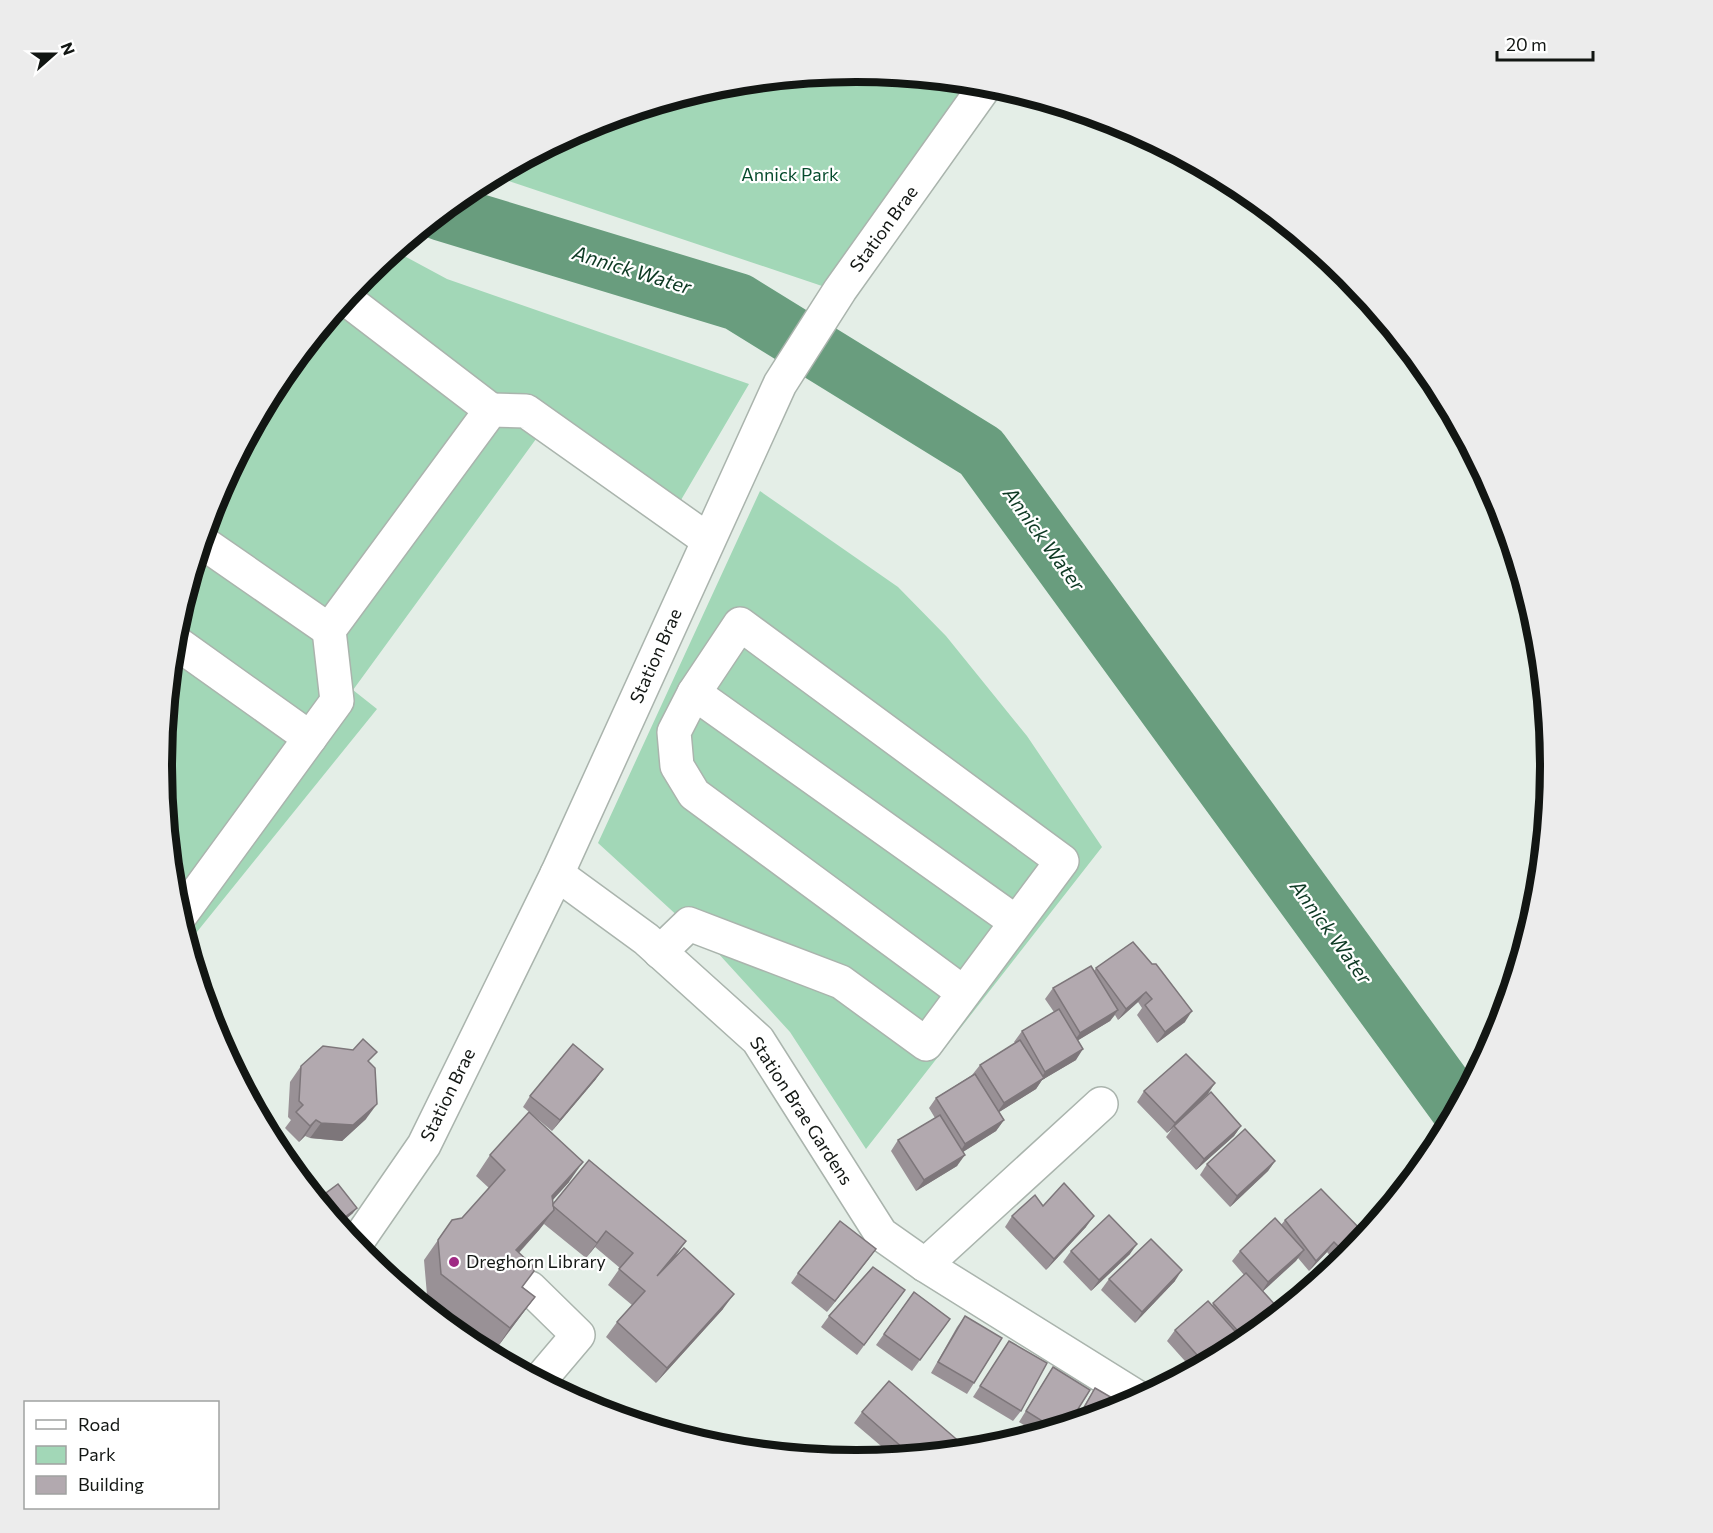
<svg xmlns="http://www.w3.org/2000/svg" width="1713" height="1533" font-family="Commissioner,sans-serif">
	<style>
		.green { fill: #a2d7b7 }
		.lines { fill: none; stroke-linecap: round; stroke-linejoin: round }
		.river { stroke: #699d7e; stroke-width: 58 }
		.minor-casing { stroke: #aab4ad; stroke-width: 36 }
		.minor { stroke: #fff; stroke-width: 33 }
		.wall { fill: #999196 }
		.shaded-wall { fill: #7d767a }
		.building { fill: #b2a9af; stroke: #7d767a; stroke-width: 1.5 }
		.poi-dot { fill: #9f2a84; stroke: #fff; stroke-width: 2 }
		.labels { text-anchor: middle; stroke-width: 4.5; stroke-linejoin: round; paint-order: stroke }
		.park-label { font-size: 18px; fill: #064b2d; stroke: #fff }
		.street-label { font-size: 18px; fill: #121613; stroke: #fff }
		.poi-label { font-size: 18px; fill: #121613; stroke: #fff; text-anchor: start }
		.water-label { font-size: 20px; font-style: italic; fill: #0d3923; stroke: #fff }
		.rim { fill: none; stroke: #121613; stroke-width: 8 }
	</style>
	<rect width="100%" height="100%" fill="#e4eee7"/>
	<g class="green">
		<path d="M857,72l120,12 -152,203 -331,-111 97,-51 130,-40z"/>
		<path d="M395,251l52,28 302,105 -85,145 -128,-90 -183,251 24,19 -189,234 -13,-41 -13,-136 13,-135 40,-131 64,-120 87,-105z"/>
		<path d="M760,491l138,96 48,49 81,100 75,111 -236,302 -76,-117 -73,-80 -119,-109z"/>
	</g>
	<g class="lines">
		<path class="river" d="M442,212l296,90 243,150 477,655"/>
		<defs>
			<g id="minor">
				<path d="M346,299l145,111"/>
				<path d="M202,542l127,88"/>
				<path d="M174,641l136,97"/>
				<path d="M694,693l322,229"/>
				<path d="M557,874l89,65 112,101 123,194 44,31 215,134"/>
				<path d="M180,916l157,-215 -8,-71 162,-220 35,1 182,129"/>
				<path d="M660,952l29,-28 152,58 85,62 136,-183 -322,-237 -46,69 -20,39 3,34 17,28 270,199"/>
				<path d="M355,1245l69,-100 133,-271 223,-490 60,-94 146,-205"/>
				<path d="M925,1265l176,-161"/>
				<path d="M530,1288l48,47 -39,46"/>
			</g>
		</defs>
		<use href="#minor" class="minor-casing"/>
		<use href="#minor" class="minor"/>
	</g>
	<g class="wall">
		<path d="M1133,942l52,80 -28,21 -20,-28 5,-7 -4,-6 -20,18 -3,-5 -5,6 -32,19 -2,20 -34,20 -6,9 -37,23 5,8 -8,11 -33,21 -6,14 -41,25 -25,-40 7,-11 37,-22 -6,-10 7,-10 36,-23 8,-10 35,-22 -1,-1 8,-11 32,-19 -9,-13 8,-11 41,-17 2,-3z"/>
		<path d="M369,1063l-3,56 -24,22 -32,-3 -5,-2 -6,6 -14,-14 6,-8 -3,-3 2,-35 11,-16z"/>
		<path d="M596,1079l-44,52 -29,-24 7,-11z"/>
		<path d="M1144,1091l64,3 -23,21 56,11 -7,10 -38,34 -30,-33 6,-8 -5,4 -30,-31z"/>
		<path d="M490,1155l79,27 -16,18v4l120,55 50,50 -67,74 -50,-46 11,-15 15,-17 -24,-20 12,-17 -25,-21 -9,11 -42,-34 -5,6 -20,23 4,34 12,10 -39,52 -69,-54 -3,-35 28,-40 10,-2 27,-30 -13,-12z"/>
		<path d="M1275,1161l-7,10 -38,36 -30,-32 7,-11z"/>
		<path d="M1321,1189l26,69 -15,12 -5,-6 5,-6 -5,-6 -18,19 -11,-13 -35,33 15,17 -8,11 -29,26 -48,25 -26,-29 8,-11 37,-25 32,-30 -12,-14 8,-10 41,-26 4,-5z"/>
		<path d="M326,1193l27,20 -12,10 -18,-24z"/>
		<path d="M1043,1206l43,21 -40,43 -41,-43 7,-11z"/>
		<path d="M876,1249l-49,63 -36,-29 7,-10z"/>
		<path d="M1071,1251l59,3 -39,37 -28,-29z"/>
		<path d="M1109,1279l66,2 -40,42 -34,-33z"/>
		<path d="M905,1290l-48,65 -36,-28 8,-11z"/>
		<path d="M914,1292l36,27 -38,52 -36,-26z"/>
		<path d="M965,1316l9,67 -7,11 -36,-21 26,-46z"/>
		<path d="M1009,1341l12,70 -8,10 -40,-24z"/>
		<path d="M1053,1367l15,58 -30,9 -19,-12z"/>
		<path d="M1095,1388l27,20 -48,15 14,-24z"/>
		<path d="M862,1412l100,32 -4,7 -64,6 -40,-34z"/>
	</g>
	<g class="shaded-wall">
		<path d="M1146,992l-8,10 -20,18 8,-11z"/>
		<path d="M1118,1010l-8,11 -38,23 8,-11z"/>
		<path d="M1192,1011l-7,11 -28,21 8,-11z"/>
		<path d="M1083,1049l-7,11 -34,20 -6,9 -40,25 8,-11 35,-22 6,-9z"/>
		<path d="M603,1069l-7,10 -44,52 8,-11z"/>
		<path d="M1215,1083l-7,11 -41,39 8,-10z"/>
		<path d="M377,1104l-11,15 -24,22 -32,-3 11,-15z"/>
		<path d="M316,1120l-11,16 -6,6 11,-16z"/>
		<path d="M1004,1120l-8,11 -38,24 7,-11z"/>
		<path d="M1241,1126l-7,10 -38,34 8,-11z"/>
		<path d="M965,1155l-8,11 -41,25 8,-11z"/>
		<path d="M1275,1161l-7,10 -38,36 7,-11z"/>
		<path d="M583,1162l-14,20 -31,34 14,-20z"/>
		<path d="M357,1208l-4,5 -12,10 4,-6z"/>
		<path d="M554,1210l-15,20 -37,41 14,-21z"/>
		<path d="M1094,1216l-8,11 -40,43 8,-11z"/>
		<path d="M606,1231l-11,16 -9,11 11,-15z"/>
		<path d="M686,1241l-11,16 -18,19z"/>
		<path d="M1334,1242l-7,10 -18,19 7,-10z"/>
		<path d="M1137,1244l-7,10 -39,37 8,-11z"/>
		<path d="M876,1249l-8,11 -41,52 8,-11z"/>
		<path d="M1304,1250l-8,11 -35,32 7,-11z"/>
		<path d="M1182,1270l-7,11 -40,42 7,-11z"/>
		<path d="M734,1294l-11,15 -67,74 11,-15z"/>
		<path d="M535,1297l-39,52 14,-21z"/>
		<path d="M1278,1308l-8,11 -32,27 6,-8z"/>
		<path d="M1242,1339l-6,8 -8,5z"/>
	</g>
	<g class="building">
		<path d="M1133,942l19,22h4l36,47 -27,21 -20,-27 7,-6 -6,-7 -20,17 -30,-41z"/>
		<path d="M1091,966l27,44 -38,23 -27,-45z"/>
		<path d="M1059,1009l24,40 -38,23 -23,-41z"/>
		<path d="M363,1039l14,13 -9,9 7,7 2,36 -24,21 -32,-2 -5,-3 -6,6 -14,-14 7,-7 -4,-4 2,-35 22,-20 30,4z"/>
		<path d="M1020,1040l24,38 -40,25 -24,-38z"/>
		<path d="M573,1044l30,25 -43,51 -30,-24z"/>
		<path d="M1186,1054l29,29 -40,40 -31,-32z"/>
		<path d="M975,1074l29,46 -39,24 -29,-46z"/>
		<path d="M1211,1092l30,34 -37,33 -30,-33z"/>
		<path d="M529,1112l54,50 -31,34 2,14 -38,40 16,15 2,6 -12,16 13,10 -25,31 -69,-54 -3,-34 14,-20 10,-2 43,-48 -15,-15z"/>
		<path d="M940,1115l25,40 -41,25 -26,-40z"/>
		<path d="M1245,1129l30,32 -38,35 -30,-32z"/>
		<path d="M589,1160l97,81 -29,35 27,-28 50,46 -67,74 -50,-46 28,-31 -26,-22 14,-16 -27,-22 -9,12 -44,-37v-2z"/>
		<path d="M1064,1183l30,33 -40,43 -42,-43 23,-21 8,11z"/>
		<path d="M338,1184l19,24 -12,9 -19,-24z"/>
		<path d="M1321,1189l45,46 -19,23 -5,4 -7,-8 5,-6 -6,-6 -18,19 -31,-41z"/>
		<path d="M1109,1215l28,29 -38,36 -28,-29z"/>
		<path d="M1275,1218l29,32 -36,32 -28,-31z"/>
		<path d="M335,1220l11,7 -3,4z"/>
		<path d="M840,1221l36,28 -41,52 -37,-28z"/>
		<path d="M1151,1239l31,31 -40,42 -33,-33z"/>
		<path d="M873,1267l32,23 -41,55 -35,-29z"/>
		<path d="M1246,1273l32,35 -34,30 -31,-35z"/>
		<path d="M914,1292l36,27 -30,41 -36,-26z"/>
		<path d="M1208,1301l34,38 -14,13 -23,12 -30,-34z"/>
		<path d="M965,1316l37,22 -28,45 -36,-21z"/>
		<path d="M1009,1341l38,22 -26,48 -41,-25z"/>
		<path d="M1053,1367l37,23 -22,35 -13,4 -29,-18z"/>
		<path d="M889,1381l73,63 -6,7 -44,5 -50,-44z"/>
		<path d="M1095,1388l31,18 -4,2 -46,14z"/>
	</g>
	<circle class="poi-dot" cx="454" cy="1262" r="6"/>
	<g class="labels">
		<g class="park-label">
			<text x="790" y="181">Annick Park</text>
		</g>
		<g class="street-label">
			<text transform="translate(884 229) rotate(-54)" y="6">Station Brae</text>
			<text transform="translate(656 656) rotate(-66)" y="6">Station Brae</text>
			<text transform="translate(448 1095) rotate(-64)" y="6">Station Brae</text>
			<text transform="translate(801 1111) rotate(57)" y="6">Station Brae Gardens</text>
		</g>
		<g class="poi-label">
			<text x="466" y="1268">Dreghorn Library</text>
		</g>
		<g class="water-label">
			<text transform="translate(632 270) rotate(17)" y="7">Annick Water</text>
			<text transform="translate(1044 539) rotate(54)" y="7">Annick Water</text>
			<text transform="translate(1331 932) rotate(54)" y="7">Annick Water</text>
		</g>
	</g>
	<path d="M0 0H1713V1533H0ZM172 766a684 684 0 1 1 1368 0a684 684 0 1 1-1368 0Z" fill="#ececec" fill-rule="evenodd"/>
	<path class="rim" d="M172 766a684 684 0 1 1 1368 0a684 684 0 1 1-1368 0Z"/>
	<rect x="24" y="1401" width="195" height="108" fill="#ffffff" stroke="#a0a2a1" stroke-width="1.5"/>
	<rect x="36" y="1420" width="30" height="9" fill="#ffffff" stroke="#a0a2a1" stroke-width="1.5"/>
	<text x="78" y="1431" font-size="18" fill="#121613">Road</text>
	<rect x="36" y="1446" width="30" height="18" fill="#a2d7b7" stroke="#a0a2a1" stroke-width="1.5"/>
	<text x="78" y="1461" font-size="18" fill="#121613">Park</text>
	<rect x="36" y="1476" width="30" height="18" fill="#b2a9af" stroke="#a0a2a1" stroke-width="1.5"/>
	<text x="78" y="1491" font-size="18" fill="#121613">Building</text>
	<g transform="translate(54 54) rotate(69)" stroke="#ffffff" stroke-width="4.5" paint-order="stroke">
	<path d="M0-4.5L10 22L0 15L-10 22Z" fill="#121613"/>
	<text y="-9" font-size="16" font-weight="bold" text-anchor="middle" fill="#121613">N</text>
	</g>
	<path d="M1497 51v9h96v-9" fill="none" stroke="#121613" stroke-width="3"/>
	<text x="1506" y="51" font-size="18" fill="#121613" stroke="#ffffff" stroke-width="4.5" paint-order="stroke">20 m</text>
</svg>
